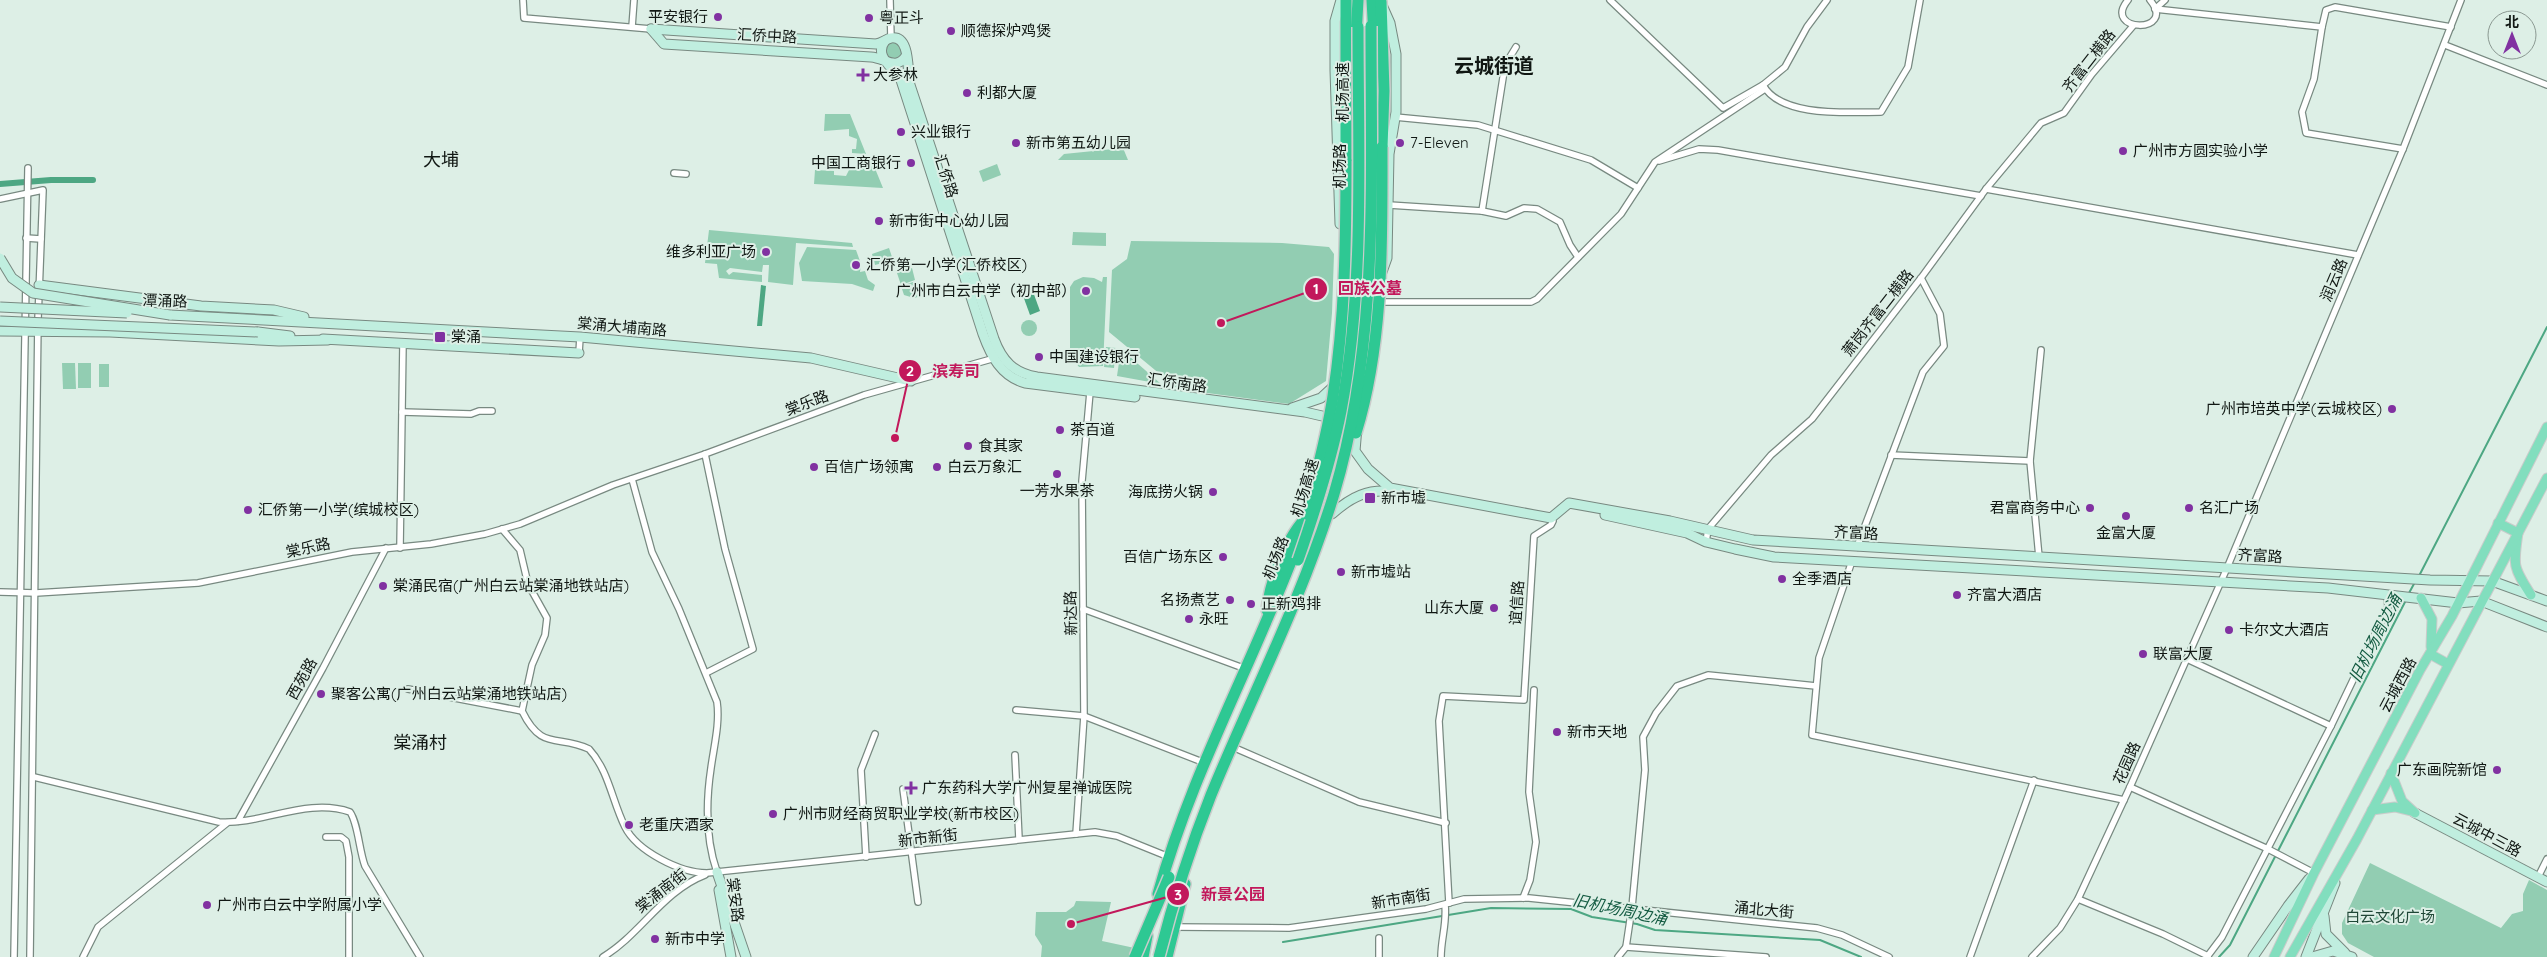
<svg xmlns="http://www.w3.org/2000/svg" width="2547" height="957" font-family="Quicksand,'Noto Sans SC',sans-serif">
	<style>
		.green { fill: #92cdb2 }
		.water { fill: #4da783 }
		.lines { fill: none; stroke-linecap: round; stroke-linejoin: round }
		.stream { stroke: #4da783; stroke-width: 2 }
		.canal { stroke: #4da783; stroke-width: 6 }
		.street-casing { stroke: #788981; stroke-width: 8 }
		.secondary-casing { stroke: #788981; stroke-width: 11 }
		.primary-casing { stroke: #cacccb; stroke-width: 11 }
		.highway-casing { stroke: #cacccb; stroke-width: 14 }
		.street { stroke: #fff; stroke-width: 5.5 }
		.secondary { stroke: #c0eedf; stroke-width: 9 }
		.primary { stroke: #82debe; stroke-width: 9 }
		.highway { stroke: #2ec893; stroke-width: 11 }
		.secondary-bridge-casing { stroke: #788981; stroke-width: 11; stroke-linecap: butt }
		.highway-bridge-casing { stroke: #cacccb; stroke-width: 14; stroke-linecap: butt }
		.secondary-bridge { stroke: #c0eedf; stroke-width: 9 }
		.highway-bridge { stroke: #2ec893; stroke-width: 11 }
		.poi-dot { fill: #8131a1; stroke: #ddefe6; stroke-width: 2 }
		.labels { text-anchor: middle; stroke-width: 4; stroke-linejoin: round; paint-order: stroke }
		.poi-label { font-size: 15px; fill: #101713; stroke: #ddefe6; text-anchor: start }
		.street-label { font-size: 15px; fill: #101713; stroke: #ddefe6 }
		.park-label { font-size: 15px; fill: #1f4736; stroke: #ddefe6 }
		.water-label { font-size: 16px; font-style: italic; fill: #145b42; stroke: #ddefe6 }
		.quarter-label { font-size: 18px; fill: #101713; stroke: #ddefe6 }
		.district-label { font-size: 20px; font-weight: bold; fill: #101713; stroke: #ddefe6 }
		.leader { fill: none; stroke: #c2185b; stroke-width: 2 }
		.callout-dot { fill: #c2185b; stroke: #ddefe6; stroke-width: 2 }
		.mark-label { font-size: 15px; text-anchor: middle; font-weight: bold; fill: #fff }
		.callout-label { font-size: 16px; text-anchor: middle; font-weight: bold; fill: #c2185b; stroke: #ddefe6; stroke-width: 4; stroke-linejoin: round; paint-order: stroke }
	</style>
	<rect width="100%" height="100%" fill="#ddefe6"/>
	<g class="green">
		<path d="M892,42l7,1 4,12 -4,5 -12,-2 -2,-11z"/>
		<path d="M825,114h25l16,40 -14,-1v-4h4l1,-10 -8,-3v-7l-25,2z"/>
		<path d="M1123,148l5,12h-70l6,-6z"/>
		<path d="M997,164l4,11 -18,7 -4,-11z"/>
		<path d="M874,166l9,22 -69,-4 1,-14 19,1v4l12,1 4,-8 10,2z"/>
		<path d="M709,230l143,13 1,4 -57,-4 -3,42 -25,-3 1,-17h-6l-1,7 -32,-4 -4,3 3,4 4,-3 29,3v7l-43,-4 -2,-14 -12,-1z"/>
		<path d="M1073,232l33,1v13l-34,-1z"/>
		<path d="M1131,241l151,2 47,4 5,7 -2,59 -6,68 -37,23 -111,-15 -69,-57 3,-62 15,-11z"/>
		<path d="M807,247l49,3 5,14 -1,8 5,-1 3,9 7,5 -2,6 -21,-7 -50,-3 -3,-18z"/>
		<path d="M889,248l4,12 -18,5 -3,-11z"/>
		<path d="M912,268l3,12 -14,5 -4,-12z"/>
		<path d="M1083,277l11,1 8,4 1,-5h4l-4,89 -24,1 -9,-12v-68l4,-6z"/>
		<path d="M916,281l5,15 -7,2 -10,-3 -3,-9z"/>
		<circle cx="1029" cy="328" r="8"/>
		<path d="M1106,347l10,1 -2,20 -10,-1z"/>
		<path d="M1121,349l40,35 -44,-8z"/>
		<path d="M62,363h13l1,26h-13z"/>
		<rect x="78" y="363" width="13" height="25"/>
		<rect x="99" y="364" width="10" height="23"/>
		<path d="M2370,863l131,65 11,-14 11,-3v-17l6,-14 18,10v67h-173l-26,-14 -6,-9v-11z"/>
		<path d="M1076,901l35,1 -9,39 42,9 -6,7h-97l1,-11 -7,-11 1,-23h30l8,-6z"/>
	</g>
	<g class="water">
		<path d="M761,285l5,1 -4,40h-5z"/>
		<path d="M1032,289l8,22 -10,4 -8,-22z"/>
	</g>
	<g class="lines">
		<g class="stream">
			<path d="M2419,576l128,-249"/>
			<path d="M2409,593l6,-11"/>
			<path d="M1283,942l208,-34 80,1 21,8 45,7 18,6 165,10 41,17"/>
			<path d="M2219,957l11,-12 176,-345"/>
		</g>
		<path class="canal" d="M0,184l51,-4h42"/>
		<defs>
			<g id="street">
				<path d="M523,0l1,18 127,11"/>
				<path d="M890,0l1,38"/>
				<path d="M1610,0l113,108 40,-23c18,33 86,27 118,27l27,-45 12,-67"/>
				<path d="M2128,0c-27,33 50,34 22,0"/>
				<path d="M2155,9l167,18 4,-17 9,-3 116,20"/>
				<path d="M2155,9l10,-9"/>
				<path d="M632,27l2,-27"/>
				<path d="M2322,27l-8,52 -12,33 4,21 97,16"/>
				<path d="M2445,45l102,40"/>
				<path d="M1763,85l22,-18 22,-40 20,-27"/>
				<path d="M1395,117l83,8 113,35 47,28"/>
				<path d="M1659,161l40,-12 19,1 263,46"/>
				<path d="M674,173l12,1"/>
				<path d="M1986,189l372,66"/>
				<path d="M0,199l43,-9 -5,129 -8,638"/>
				<path d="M1389,205l93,6 24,5 18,-8 13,1 23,13 10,23 8,12"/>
				<path d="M1482,211l23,-146 11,-18"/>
				<path d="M26,238l15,1"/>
				<path d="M1378,302h153l6,-3 84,-85 34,-52 110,-73"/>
				<path d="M579,353l1,-16"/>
				<path d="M402,412l69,2 8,-3h13"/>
				<path d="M705,454l20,95 28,100 -47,24"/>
				<path d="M1891,455l139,6"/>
				<path d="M632,479l20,73 27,57 38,93c3,21 -3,44 -6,66 -5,33 -5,72 6,104"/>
				<path d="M502,529l18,21 8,34 19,34 -2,17 -13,30 -10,46c20,41 36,23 67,38 20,22 23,52 36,78 12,24 55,46 82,46l388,-41 22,4 52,21"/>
				<path d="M1706,542l2,-13 63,-74 41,-36 109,-141 65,-89 55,-66 23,-10 28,-39 41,-48"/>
				<path d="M1857,547l66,-175 21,-26 -4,-32 -19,-36"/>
				<path d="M400,548l3,-205"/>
				<path d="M2039,557l-9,-96 11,-111"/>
				<path d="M1852,561l-33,97 -7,77 312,65"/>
				<path d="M0,592l36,1 162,-10 154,-31 79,-8 54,-10 35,-10 93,-39 92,-31 159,-59 131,-37"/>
				<path d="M1083,609l163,60"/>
				<path d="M2187,659l144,67"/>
				<path d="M408,689l114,22"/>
				<path d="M1016,710l68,6 121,47"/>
				<path d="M1235,748l124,54 87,21"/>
				<path d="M1015,755l4,84"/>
				<path d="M34,777l185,45c43,3 88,-25 131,-10 8,11 9,38 15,54l55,91"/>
				<path d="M2130,787l138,62 46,24"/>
				<path d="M903,789l15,113"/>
				<path d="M238,821l85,-153 63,-120"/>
				<path d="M1076,834l8,-118 -2,-235 8,-89"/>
				<path d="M326,837h15l5,4 3,16v100"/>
				<path d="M866,857l-5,-87 14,-36"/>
				<path d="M2538,877l9,-18"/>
				<path d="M1523,898l7,-18 6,-38 -7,-50 5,-102"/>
				<path d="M2078,899l85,35 45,22"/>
				<path d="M1449,903l-10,-182 4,-25 81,4 10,-164 17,-11 2,-4 -2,-3"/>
				<path d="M1174,927l115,1 137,-19 38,-10 65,-1 288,30 25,7 47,22"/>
				<path d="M1379,938v19"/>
				<path d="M1626,947l140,10"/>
				<path d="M14,957l14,-789"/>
				<path d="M83,957l15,-30 129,-104"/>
				<path d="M603,957c37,-22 60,-66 102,-82"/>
				<path d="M1441,957c0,-18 6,-34 4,-52"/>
				<path d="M1618,957l8,-10 6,-40 13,-137 -2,-33 13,-24 21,-27 31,-11 108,11"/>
				<path d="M1970,957l64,-177"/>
				<path d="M2032,957l28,-29 18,-29 52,-112 97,-219 176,-419 58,-149"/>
				<path d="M2207,957l15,-20 109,-211 57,-119 -1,-12"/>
			</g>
			<g id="secondary">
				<path d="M651,29l225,15c6,-1 10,-5 15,-6 20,-3 16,33 19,47l84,254c8,22 20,34 43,38l268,35 30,7 19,11"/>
				<path d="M651,29l13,15 207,13c14,1 25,14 35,-1"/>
				<path d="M885,41c-12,15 9,27 16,39l82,254c8,22 18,42 42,49l110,14"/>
				<path d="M1340,224l-5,-154v-49l6,-21"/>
				<path d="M39,285l162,21 73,4 30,7"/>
				<path d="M1372,285l10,-13 5,-14 2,-104 7,-42v-58l-6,-31 -8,-18"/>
				<path d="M170,315l410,22 231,21 100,23"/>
				<path d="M0,331l110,1 169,9 49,-1"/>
				<path d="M258,332l32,4"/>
				<path d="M323,339l256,14"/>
				<path d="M1292,408l29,-10 14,-13"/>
				<path d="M1357,427l-2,24 13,18 22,19 161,30 18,-15 101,18 83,19 677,40 62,1 55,20"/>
				<path d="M1332,514c19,-17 36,-26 63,-22"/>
				<path d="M1605,515l82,18 19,9 29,7 39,8 554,31 130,15 23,-2 66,26"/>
				<path d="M2415,813l132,69"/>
				<path d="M717,872l29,85"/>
				<path d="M719,890l12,67"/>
				<path d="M2324,916l2,18 19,19"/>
				<path d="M2253,957l35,-51 21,-27"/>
				<path d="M2306,957l29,-74"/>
				<path d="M2312,957l21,-6 19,6"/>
			</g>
			<g id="primary">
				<path d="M2498,523l20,10c-5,33 -5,34 13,62"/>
				<path d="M2421,598l11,21 -1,28"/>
				<path d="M2430,654l18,10"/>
				<path d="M2391,773l11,28 13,12"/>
				<path d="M2372,810l23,-3 16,4"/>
				<path d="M2274,957l40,-84 106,-203 32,-54 95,-189"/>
				<path d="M2290,957l67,-118 190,-361"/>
			</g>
			<g id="highway">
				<path d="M1372,0l2,36"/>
				<path d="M1381,2l3,89 -2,56"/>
				<path d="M1356,36l2,-36"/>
				<path d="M1346,161v-161"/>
				<path d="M1267,610c3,-29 20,-74 41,-94"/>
				<path d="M1158,894c34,-124 99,-238 143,-359"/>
				<path d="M1143,957l4,-21"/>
				<path d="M1167,957l18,-73"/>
			</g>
		</defs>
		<use href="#street" class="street-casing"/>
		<use href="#secondary" class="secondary-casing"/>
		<use href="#primary" class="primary-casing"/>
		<use href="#highway" class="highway-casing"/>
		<use href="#street" class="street"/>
		<use href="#secondary" class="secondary"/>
		<use href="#primary" class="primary"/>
		<use href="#highway" class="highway"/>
		<defs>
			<g id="secondary-bridge">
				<path d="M0,258l12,20 21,15 137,22"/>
				<path d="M0,307l127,6"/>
				<path d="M0,321l258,11"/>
			</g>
			<g id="highway-bridge">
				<path d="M1356,433c28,-91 26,-191 26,-286"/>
				<path d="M1306,514c10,-39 21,-78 27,-118 12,-78 13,-156 13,-235"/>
				<path d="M1298,560c17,-49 33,-98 43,-149 24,-126 17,-257 17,-384"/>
				<path d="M1135,957l34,-80"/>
				<path d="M1159,957c14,-55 31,-109 52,-162 41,-100 91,-196 123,-301 45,-151 37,-312 37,-468"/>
			</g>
		</defs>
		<use href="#secondary-bridge" class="secondary-bridge-casing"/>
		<use href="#highway-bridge" class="highway-bridge-casing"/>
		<use href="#secondary-bridge" class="secondary-bridge"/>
		<use href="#highway-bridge" class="highway-bridge"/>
	</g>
	<g class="poi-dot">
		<circle cx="718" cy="17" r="5"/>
		<circle cx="869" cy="18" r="5"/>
		<circle cx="951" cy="31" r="5"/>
		<path d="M860.5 67.5h5v5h5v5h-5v5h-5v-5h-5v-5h5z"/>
		<circle cx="967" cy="93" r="5"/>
		<circle cx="901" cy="132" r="5"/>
		<circle cx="1016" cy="143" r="5"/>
		<circle cx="1400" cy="143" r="5"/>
		<circle cx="2123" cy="151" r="5"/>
		<circle cx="911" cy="163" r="5"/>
		<circle cx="879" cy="221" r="5"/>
		<circle cx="766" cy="252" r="5"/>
		<circle cx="856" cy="265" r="5"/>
		<circle cx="1086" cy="291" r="5"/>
		<rect x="434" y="331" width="12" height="12" rx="2.5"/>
		<circle cx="1039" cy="357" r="5"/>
		<circle cx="2392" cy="409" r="5"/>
		<circle cx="1060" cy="430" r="5"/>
		<circle cx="968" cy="446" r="5"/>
		<circle cx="814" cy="467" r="5"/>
		<circle cx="937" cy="467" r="5"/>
		<circle cx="1057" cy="474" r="5"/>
		<circle cx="1213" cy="492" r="5"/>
		<rect x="1364" y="492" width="12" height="12" rx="2.5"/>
		<circle cx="2090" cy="508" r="5"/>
		<circle cx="2189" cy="508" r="5"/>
		<circle cx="248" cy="510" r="5"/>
		<circle cx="2126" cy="516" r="5"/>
		<circle cx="1223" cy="557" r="5"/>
		<circle cx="1341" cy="572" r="5"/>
		<circle cx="1782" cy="579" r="5"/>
		<circle cx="383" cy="586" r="5"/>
		<circle cx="1957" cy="595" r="5"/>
		<circle cx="1230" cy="600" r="5"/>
		<circle cx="1251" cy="604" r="5"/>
		<circle cx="1494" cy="608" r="5"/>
		<circle cx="1189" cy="619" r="5"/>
		<circle cx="2229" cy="630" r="5"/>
		<circle cx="2143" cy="654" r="5"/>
		<circle cx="321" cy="694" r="5"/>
		<circle cx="1557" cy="732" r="5"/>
		<circle cx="2497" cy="770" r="5"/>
		<path d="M908.5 780.5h5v5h5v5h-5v5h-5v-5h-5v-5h5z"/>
		<circle cx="773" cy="814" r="5"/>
		<circle cx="629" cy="825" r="5"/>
		<circle cx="207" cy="905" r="5"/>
		<circle cx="655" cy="939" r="5"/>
	</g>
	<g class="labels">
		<g class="poi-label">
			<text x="708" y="22" text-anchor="end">平安银行</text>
			<text x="879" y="23">粤正斗</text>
			<text x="961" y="36">顺德探炉鸡煲</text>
			<text x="873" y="80">大参林</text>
			<text x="977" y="98">利都大厦</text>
			<text x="911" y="137">兴业银行</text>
			<text x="1026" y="148">新市第五幼儿园</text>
			<text x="1410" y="148">7-Eleven</text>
			<text x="2133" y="156">广州市方圆实验小学</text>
			<text x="901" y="168" text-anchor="end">中国工商银行</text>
			<text x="889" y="226">新市街中心幼儿园</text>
			<text x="756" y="257" text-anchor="end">维多利亚广场</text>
			<text x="866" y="270">汇侨第一小学(汇侨校区)</text>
			<text x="1076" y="296" text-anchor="end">广州市白云中学（初中部）</text>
			<text x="451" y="342">棠涌</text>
			<text x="1049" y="362">中国建设银行</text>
			<text x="2382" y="414" text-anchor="end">广州市培英中学(云城校区)</text>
			<text x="1070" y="435">茶百道</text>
			<text x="978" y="451">食其家</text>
			<text x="824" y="472">百信广场领寓</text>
			<text x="947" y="472">白云万象汇</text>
			<text x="1057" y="496" text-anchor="middle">一芳水果茶</text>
			<text x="1203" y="497" text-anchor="end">海底捞火锅</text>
			<text x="1381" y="503">新市墟</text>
			<text x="2080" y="513" text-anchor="end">君富商务中心</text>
			<text x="2199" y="513">名汇广场</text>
			<text x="258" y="515">汇侨第一小学(缤城校区)</text>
			<text x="2126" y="538" text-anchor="middle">金富大厦</text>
			<text x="1213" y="562" text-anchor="end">百信广场东区</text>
			<text x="1351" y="577">新市墟站</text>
			<text x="1792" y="584">全季酒店</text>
			<text x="393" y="591">棠涌民宿(广州白云站棠涌地铁站店)</text>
			<text x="1967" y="600">齐富大酒店</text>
			<text x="1220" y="605" text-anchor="end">名扬煮艺</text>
			<text x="1261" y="609">正新鸡排</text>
			<text x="1484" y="613" text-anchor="end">山东大厦</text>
			<text x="1199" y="624">永旺</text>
			<text x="2239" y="635">卡尔文大酒店</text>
			<text x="2153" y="659">联富大厦</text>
			<text x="331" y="699">聚客公寓(广州白云站棠涌地铁站店)</text>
			<text x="1567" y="737">新市天地</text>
			<text x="2487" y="775" text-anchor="end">广东画院新馆</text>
			<text x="922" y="793">广东药科大学广州复星禅诚医院</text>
			<text x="783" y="819">广州市财经商贸职业学校(新市校区)</text>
			<text x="639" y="830">老重庆酒家</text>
			<text x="217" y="910">广州市白云中学附属小学</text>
			<text x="665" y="944">新市中学</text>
		</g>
		<g class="street-label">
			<text transform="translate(767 36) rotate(3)" y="5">汇侨中路</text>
			<text transform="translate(2089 61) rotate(-52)" y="5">齐富二横路</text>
			<text transform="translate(1343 92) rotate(-90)" y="5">机场高速</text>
			<text transform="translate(1340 166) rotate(-90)" y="5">机场路</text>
			<text transform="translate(946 176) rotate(72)" y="5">汇侨路</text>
			<text transform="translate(2334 280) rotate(-67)" y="5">润云路</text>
			<text transform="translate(165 301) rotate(2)" y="5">潭涌路</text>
			<text transform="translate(1878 313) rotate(-52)" y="5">萧岗齐富二横路</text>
			<text transform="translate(622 327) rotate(5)" y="5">棠涌大埔南路</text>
			<text transform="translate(1177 383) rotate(8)" y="5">汇侨南路</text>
			<text transform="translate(807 403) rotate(-21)" y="5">棠乐路</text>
			<text transform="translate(1305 488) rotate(-73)" y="5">机场高速</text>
			<text transform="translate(1856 533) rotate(3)" y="5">齐富路</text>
			<text transform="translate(308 548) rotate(-12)" y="5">棠乐路</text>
			<text transform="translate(2260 556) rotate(3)" y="5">齐富路</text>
			<text transform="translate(1276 558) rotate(-69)" y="5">机场路</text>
			<text transform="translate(1517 603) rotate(-86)" y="5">谊信路</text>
			<text transform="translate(1071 613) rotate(-91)" y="5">新达路</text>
			<text transform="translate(302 679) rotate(-61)" y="5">西苑路</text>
			<text transform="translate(2398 685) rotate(-62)" y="5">云城西路</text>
			<text transform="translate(2127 763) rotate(-66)" y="5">花园路</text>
			<text transform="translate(2487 835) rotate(28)" y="5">云城中三路</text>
			<text transform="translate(928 838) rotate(-7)" y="5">新市新街</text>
			<text transform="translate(661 891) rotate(-38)" y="5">棠涌南街</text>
			<text transform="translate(1401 899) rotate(-9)" y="5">新市南街</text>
			<text transform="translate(735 900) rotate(83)" y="5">棠安路</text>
			<text transform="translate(1764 910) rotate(5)" y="5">涌北大街</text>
		</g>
		<g class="park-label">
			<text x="2390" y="922">白云文化广场</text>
		</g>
		<g class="water-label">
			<text transform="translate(2375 638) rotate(-63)" y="6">旧机场周边涌</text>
			<text transform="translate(1620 909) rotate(12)" y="6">旧机场周边涌</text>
		</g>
		<g class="quarter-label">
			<text x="441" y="166">大埔</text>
			<text x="420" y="749">棠涌村</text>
		</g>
		<g class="district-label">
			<text x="1494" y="73">云城街道</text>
		</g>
	</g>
	<path class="leader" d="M1221 323L1316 289M895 438L910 371M1071 924L1178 894"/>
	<g class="callout-dot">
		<circle cx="1221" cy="323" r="5"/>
		<circle cx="895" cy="438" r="5"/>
		<circle cx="1071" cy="924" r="5"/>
		<circle cx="1316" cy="289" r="12"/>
		<circle cx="910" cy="371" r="12"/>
		<circle cx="1178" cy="894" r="12"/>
	</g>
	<g class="mark-label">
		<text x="1316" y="294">1</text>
		<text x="910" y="376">2</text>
		<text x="1178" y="900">3</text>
	</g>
	<g class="callout-label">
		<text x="1370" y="294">回族公墓</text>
		<text x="956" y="377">滨寿司</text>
		<text x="1233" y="900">新景公园</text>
	</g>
	<g transform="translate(2512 35)"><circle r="24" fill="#ddefe6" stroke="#8b9992"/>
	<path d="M0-4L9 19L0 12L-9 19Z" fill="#8131a1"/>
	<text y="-8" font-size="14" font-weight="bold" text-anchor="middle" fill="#101713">北</text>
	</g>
</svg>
